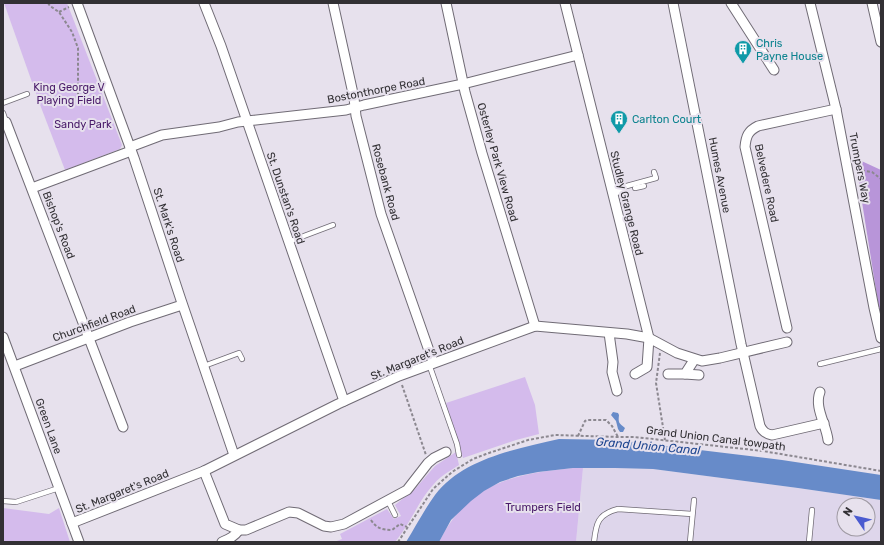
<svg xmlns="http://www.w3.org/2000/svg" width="884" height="545" font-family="Rubik,sans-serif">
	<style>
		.commercial { fill: #ded6eb; fill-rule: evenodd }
		.green { fill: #d4bbec }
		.forest { fill: #b895d9 }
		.water { fill: #678bc9 }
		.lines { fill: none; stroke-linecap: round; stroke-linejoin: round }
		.lane-casing { stroke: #706b75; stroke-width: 6 }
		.street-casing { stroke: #706b75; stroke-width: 11 }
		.path { stroke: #8c8890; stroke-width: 2; stroke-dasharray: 3 2; stroke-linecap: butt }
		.lane { stroke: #fff; stroke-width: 4.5 }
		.street { stroke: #fff; stroke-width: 9 }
		.labels { text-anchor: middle; stroke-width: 4; stroke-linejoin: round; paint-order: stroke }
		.culture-label { font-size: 11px; fill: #0d838f; stroke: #e7e1ed; text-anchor: start }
		.park-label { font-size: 11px; fill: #491a69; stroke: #e7e1ed }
		.street-label { font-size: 11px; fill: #323034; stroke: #e7e1ed }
		.water-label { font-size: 12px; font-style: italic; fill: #1c448f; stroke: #e7e1ed }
	</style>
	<rect width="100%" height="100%" fill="#e7e1ed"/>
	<path class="commercial" d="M583,468h32l38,1 145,19 83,12v42h-305zM844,505h24v24h-24z"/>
	<g class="green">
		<path d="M4,3h63l55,142 -2,4 -55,21 -26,-68z"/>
		<path d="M525,377l10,28 4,29 -23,6 -53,18 -17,-55z"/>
		<path d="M456,452l3,13c-6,4 -13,8 -18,12 -21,18 -29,45 -46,65h-61l8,-3 -2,-5 47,-25 7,10 7,-3 -6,-11 20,-16 20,-23z"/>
		<path d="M573,468h10l-7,74h-137c29,-59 74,-68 134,-74z"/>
		<path d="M3,508l46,6 10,-6 11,34h-67z"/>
	</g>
	<path class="forest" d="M855,158l26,12v149l-1,-4z"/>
	<g class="water">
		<path d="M613,412l5,1 1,2c-1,8 0,8 6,13l-2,4h-3l-2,-3 -2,-8 -5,-6z"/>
		<path d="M559,439l58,1 165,20 99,15v25l-83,-12 -145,-19 -38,-1h-42l-35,4 -20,4 -18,6 -16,9 -13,10 -20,19 -12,22h-33c10,-16 18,-32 29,-47 28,-37 82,-46 124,-56z"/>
	</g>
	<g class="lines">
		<defs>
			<g id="lane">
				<path d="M3,103l24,-9"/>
				<path d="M3,113l3,9"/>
				<path d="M635,188l9,-2"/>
				<path d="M612,190l44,-12 -2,-6"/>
				<path d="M613,194l9,-3"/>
				<path d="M288,242l45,-17"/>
				<path d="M429,364l28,80 2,11"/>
				<path d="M820,364l61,-15"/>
				<path d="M204,366l35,-13 3,6"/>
				<path d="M3,501l13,1 43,-14"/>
				<path d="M388,501l7,14"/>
				<path d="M594,542c2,-19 4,-28 24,-33l74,5"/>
				<path d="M690,542l4,-42"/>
				<path d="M809,542l3,-32"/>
			</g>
			<g id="street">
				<path d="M77,3l57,155 47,142 53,155"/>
				<path d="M204,3l17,43 123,355"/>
				<path d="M333,3l21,95 2,18 25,98 52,148"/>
				<path d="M446,3l19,89 17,61 53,173"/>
				<path d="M565,3l84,335 -2,29 -12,7"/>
				<path d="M673,3l68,341 19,82c3,6 6,8 12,9l52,-12"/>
				<path d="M731,3l43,67"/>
				<path d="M810,3l26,106 38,199 7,30"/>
				<path d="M872,3l9,39"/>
				<path d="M3,123l3,-1 117,305"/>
				<path d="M130,147l32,-12 57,-8 19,-5 108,-12 18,-5 99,-21 115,-29"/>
				<path d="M32,188l99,-37"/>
				<path d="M787,328l-42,-181c1,-11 3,-16 13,-21l78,-17"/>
				<path d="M609,333l4,29 -1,10 5,19"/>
				<path d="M3,337l76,205"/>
				<path d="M15,366l115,-44 52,-17"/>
				<path d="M668,374h17l9,-14"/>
				<path d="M685,374l14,1"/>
				<path d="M820,392c-6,15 6,32 8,48"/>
				<path d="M204,471l21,53 14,6h7l43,-18 9,1 26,13 7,1 13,-3 63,-34 21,-27 6,-5 12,-6"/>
				<path d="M72,523l132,-52 134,-67 61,-28 136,-50 92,8 22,4 28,15 25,8 18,-3 67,-16"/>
				<path d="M222,542c7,-3 12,-5 17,-12"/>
			</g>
		</defs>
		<use href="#lane" class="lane-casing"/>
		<use href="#street" class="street-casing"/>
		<g class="path">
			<path d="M48,3l2,3 9,6 13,20 6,16v58"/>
			<path d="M59,12l10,-5"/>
			<path d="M857,170l15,2 9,7"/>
			<path d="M660,353l-4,30 9,57"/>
			<path d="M402,385l24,70"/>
			<path d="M578,436l7,-15 2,-1h19l6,6 6,11"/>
			<path d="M371,520c5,8 11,10 21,10l8,-6 7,3"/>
			<path d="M398,542l35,-53 19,-17 21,-13 13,-5 42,-14 27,-5 63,2h16l129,14 118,20"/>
		</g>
		<use href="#lane" class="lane"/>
		<use href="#street" class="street"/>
	</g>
	<defs>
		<symbol id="building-pin" viewBox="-11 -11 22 30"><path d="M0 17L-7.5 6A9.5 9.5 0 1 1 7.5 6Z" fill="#0f9aa8" stroke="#e7e1ed"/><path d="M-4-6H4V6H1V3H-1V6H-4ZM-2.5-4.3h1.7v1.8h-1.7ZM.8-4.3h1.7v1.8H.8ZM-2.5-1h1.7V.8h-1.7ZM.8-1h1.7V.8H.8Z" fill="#fff"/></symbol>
	</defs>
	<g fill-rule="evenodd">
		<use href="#building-pin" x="733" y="39" width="20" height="27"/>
		<use href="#building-pin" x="609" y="109" width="20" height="27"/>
	</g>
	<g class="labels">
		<g class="culture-label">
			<text x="756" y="47">Chris<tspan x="756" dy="13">Payne House</tspan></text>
			<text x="632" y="123">Carlton Court</text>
		</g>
		<g class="park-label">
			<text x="69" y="91">King George V<tspan x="69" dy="13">Playing Field</tspan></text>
			<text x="83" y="128">Sandy Park</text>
			<text x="543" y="511">Trumpers Field</text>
		</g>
		<g class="street-label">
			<text transform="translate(376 90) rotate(-11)" y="4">Bostonthorpe Road</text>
			<text transform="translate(498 162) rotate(74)" y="4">Osterley Park View Road</text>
			<text transform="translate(860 168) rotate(79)" y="4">Trumpers Way</text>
			<text transform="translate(720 175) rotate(79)" y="4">Humes Avenue</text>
			<text transform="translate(386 182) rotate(75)" y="4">Rosebank Road</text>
			<text transform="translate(767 183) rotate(78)" y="4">Belvedere Road</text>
			<text transform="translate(286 198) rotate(71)" y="4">St. Dunstan's Road</text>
			<text transform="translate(627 203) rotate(76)" y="4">Studley Grange Road</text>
			<text transform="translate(59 225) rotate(69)" y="4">Bishop's Road</text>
			<text transform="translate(169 225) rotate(72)" y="4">St. Mark's Road</text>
			<text transform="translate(94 323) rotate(-20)" y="4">Churchfield Road</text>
			<text transform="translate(417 358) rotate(-22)" y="4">St. Margaret's Road</text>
			<text transform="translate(49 426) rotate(70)" y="4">Green Lane</text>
			<text transform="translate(716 438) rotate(7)" y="4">Grand Union Canal towpath</text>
			<text transform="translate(122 491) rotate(-22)" y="4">St. Margaret's Road</text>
		</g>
		<g class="water-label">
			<text transform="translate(648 446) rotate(5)" y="4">Grand Union Canal</text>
		</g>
	</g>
	<rect width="884" height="545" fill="none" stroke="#323034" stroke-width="8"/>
	<g transform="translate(856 517) rotate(304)"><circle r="19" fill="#e7e1ed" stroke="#9f9aa3"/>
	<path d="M0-3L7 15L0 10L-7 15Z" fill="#4b5bd0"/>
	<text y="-6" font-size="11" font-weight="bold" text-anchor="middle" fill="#323034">N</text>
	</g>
</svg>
